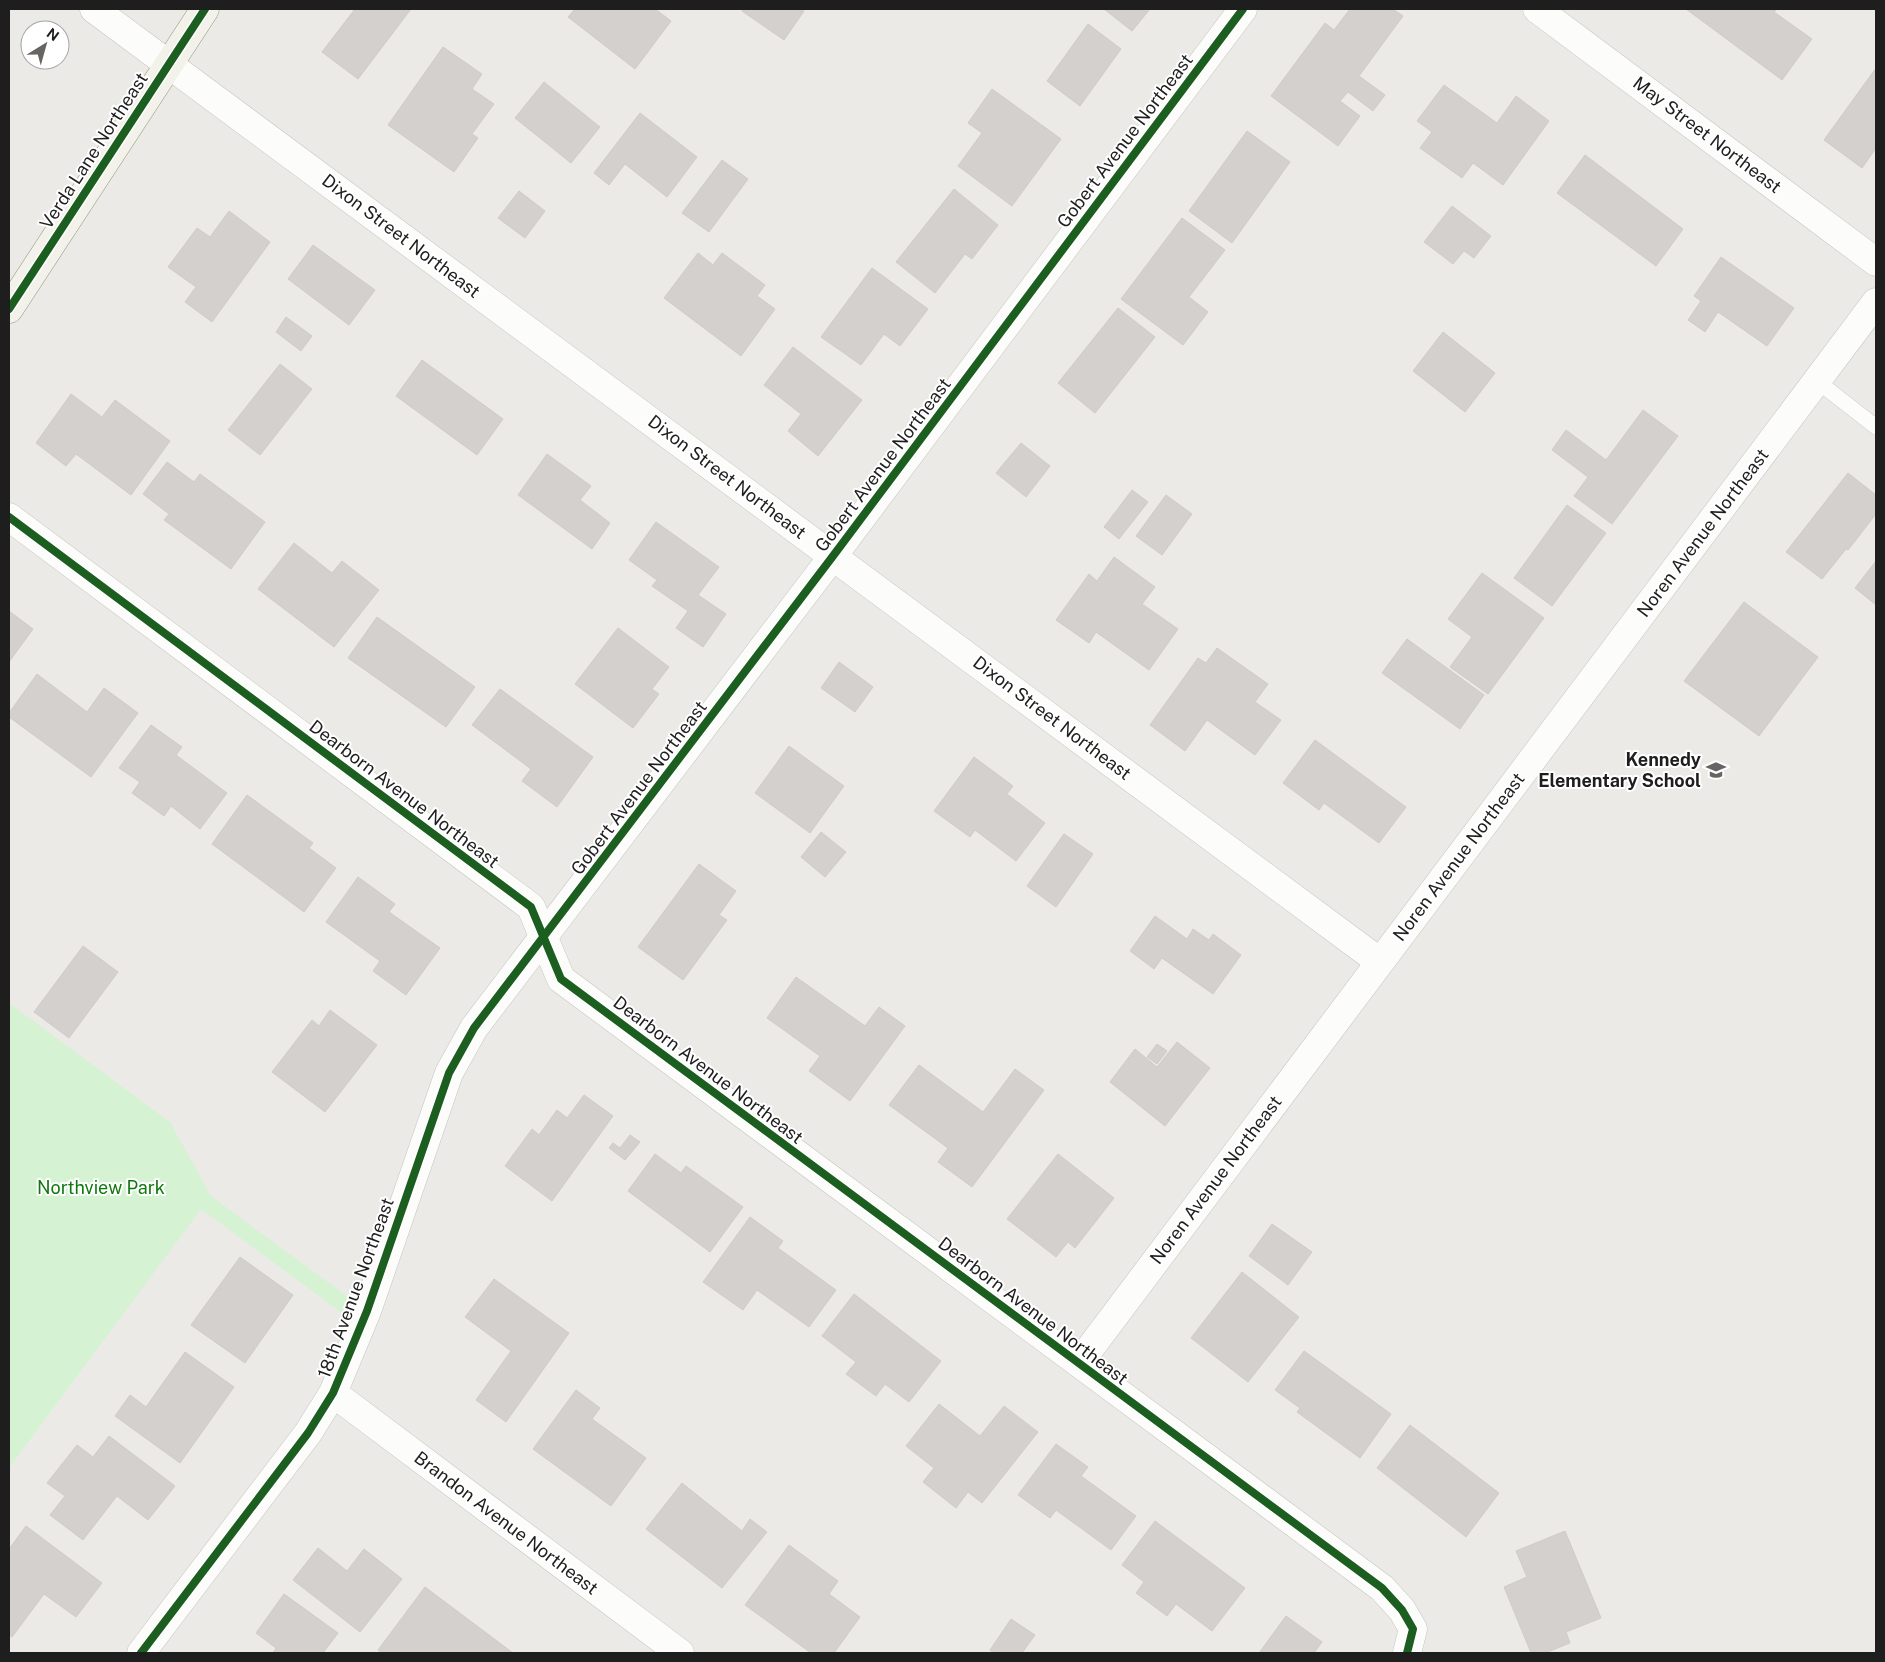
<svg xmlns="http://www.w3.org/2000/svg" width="1885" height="1662" font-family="'Public Sans',sans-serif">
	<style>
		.park { fill: #d5f2d3 }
		.building { fill: #d3d0ce; stroke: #cfcbc8 }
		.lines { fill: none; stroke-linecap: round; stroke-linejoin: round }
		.lane-casing { stroke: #c5c4c3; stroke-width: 16 }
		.street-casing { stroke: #c5c4c3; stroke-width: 29 }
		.secondary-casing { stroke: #95957f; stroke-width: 29 }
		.lane { stroke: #fcfcfb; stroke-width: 15 }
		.street { stroke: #fcfcfb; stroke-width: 28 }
		.secondary { stroke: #f3f2ea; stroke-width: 28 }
		.cycleway-casing { stroke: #fff; stroke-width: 11 }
		.cycleway { stroke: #1b5e20; stroke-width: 8 }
		.labels { text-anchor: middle; stroke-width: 4; stroke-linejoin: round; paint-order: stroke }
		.street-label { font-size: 18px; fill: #1e1e1e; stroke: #fff }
		.poi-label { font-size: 18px; font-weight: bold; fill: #1e1e1e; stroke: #fff; text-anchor: end }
		.park-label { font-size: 18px; fill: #0f790f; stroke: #fff }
	</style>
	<rect width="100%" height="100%" fill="#eceae7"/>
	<path class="park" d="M9,1003l161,119 41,74 156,115 -6,16 -160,-118 -192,259z"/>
	<g class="building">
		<path d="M355,9h56l-53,70 -36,-27z"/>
		<path d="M575,9h80l16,12 -36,48 -67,-52z"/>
		<path d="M744,9h56l4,2 -20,29 -42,-29z"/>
		<path d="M1104,9h46l-18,22z"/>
		<path d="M1350,9h43l10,7 -44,60 26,19 -12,16 -25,-19 -8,9 20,15 -22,30 -67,-50 54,-73 9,7z"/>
		<path d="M1686,9h91l-3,3 38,27 -30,41z"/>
		<path d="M1088,24l33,25 -41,57 -33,-25z"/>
		<path d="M443,47l39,27 -10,15 22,15 -22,30 6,4 -24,34 -66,-47z"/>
		<path d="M1876,68v80l-14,20 -38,-28z"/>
		<path d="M544,82l56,45 -29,36 -56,-45z"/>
		<path d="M1444,85l53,38 19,-27 33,25 -46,64 -30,-22 -11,15 -42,-30 12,-16 -15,-11z"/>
		<path d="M992,89l69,50 -49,67 -54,-40 24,-33 -14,-10z"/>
		<path d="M640,113l57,44 -30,40 -42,-33 -16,21 -15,-12z"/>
		<path d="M1247,131l43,31 -58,81 -43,-32z"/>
		<path d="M1585,155l98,74 -27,37 -99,-73z"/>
		<path d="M722,160l26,19 -39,53 -27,-19z"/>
		<path d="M954,189l44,36 -26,34 -7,-5 -30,39 -39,-31z"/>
		<path d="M519,191l26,20 -20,27 -27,-20z"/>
		<path d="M1452,206l39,30 -17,22 -10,-7 -11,13 -29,-22z"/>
		<path d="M229,211l41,31 -58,80 -27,-20 11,-15 -28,-20 29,-39 13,9z"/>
		<path d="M1182,218l43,32 -36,47 19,15 -25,33 -62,-46z"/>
		<path d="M313,245l62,45 -26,35 -61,-46z"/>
		<path d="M698,253l15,12 9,-12 43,32 -8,11 18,13 -34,47 -77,-58z"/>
		<path d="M1721,257l73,51 -27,38 -49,-34 -13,20 -17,-12 13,-19 -7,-5z"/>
		<path d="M872,268l56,41 -28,37 -16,-12 -23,31 -40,-28z"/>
		<path d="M1118,308l37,29 -60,76 -37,-30z"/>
		<path d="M286,317l26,19 -11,15 -25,-19z"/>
		<path d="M1443,332l52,41 -30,39 -52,-41z"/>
		<path d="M793,347l69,53 -44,56 -30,-25 13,-17 -37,-29z"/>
		<path d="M422,360l81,59 -26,36 -81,-59z"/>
		<path d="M280,364l32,25 -52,66 -32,-25z"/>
		<path d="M71,394l31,23 13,-17 55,41 -39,54 -55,-41 -10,12 -30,-23z"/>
		<path d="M1643,410l35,26 -66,88 -38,-28 14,-19 -36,-27 14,-20 40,30z"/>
		<path d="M1021,443l29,23 -24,31 -30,-24z"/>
		<path d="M547,454l44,32 -11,14 30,23 -18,26 -74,-54z"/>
		<path d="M167,462l27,20 6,-8 65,48 -34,47 -67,-49 5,-6 -26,-20z"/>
		<path d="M1848,473l28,22v19l-28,36 -2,-1 -24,30 -36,-27z"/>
		<path d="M1132,490l16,12 -29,37 -15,-12z"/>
		<path d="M1166,495l26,19 -30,41 -26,-19z"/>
		<path d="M1567,505l39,28 -54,73 -38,-28z"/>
		<path d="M656,522l63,45 -21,28 28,19 -23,33 -27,-19 12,-17 -36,-25 5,-6 -28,-20z"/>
		<path d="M294,543l38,30 10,-12 37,29 -45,57 -76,-58z"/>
		<path d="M1114,557l41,30 -13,17 36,25 -29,41 -53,-38 -7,11 -33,-23 33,-46 8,7z"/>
		<path d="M1876,561v44l-21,-17z"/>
		<path d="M1482,573l62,45 -56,76 -38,-27 22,-30 -24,-18z"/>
		<path d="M1744,602l74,55 -59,79 -75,-55z"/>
		<path d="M9,611l24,18 -24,33z"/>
		<path d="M377,617l98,70 -29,40 -98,-69z"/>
		<path d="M618,628l51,39 -17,22 7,5 -26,34 -58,-44z"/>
		<path d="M1407,639l77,56 -24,34 -78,-56z"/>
		<path d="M1217,648l51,36 -13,18 26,18 -26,35 -48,-35 -22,31 -35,-26 48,-67 8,5z"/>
		<path d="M839,662l34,25 -18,25 -34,-24z"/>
		<path d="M37,674l50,38 17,-24 34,25 -47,64 -82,-60v-4z"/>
		<path d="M500,689l93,68 -36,50 -35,-26 9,-12 -59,-44z"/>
		<path d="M151,725l31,22 -6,8 51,38 -27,36 -29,-23 -7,10 -32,-23 8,-11 -21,-14z"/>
		<path d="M1315,740l91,67 -27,36 -55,-40 -5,7 -36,-27z"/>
		<path d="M789,746l55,40 -34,47 -55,-40z"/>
		<path d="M974,757l39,29 -6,8 38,29 -29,38 -41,-31 -5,7 -36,-26z"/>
		<path d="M247,795l66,48 -4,5 27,20 -32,44 -92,-68z"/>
		<path d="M821,832l25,20 -21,25 -24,-20z"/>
		<path d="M1064,834l29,20 -37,53 -29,-21z"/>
		<path d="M699,864l37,27 -17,24 8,5 -44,60 -45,-33z"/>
		<path d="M358,877l37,27 -6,8 51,36 -34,47 -33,-24 7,-10 -54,-39z"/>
		<path d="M1155,916l32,23 6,-10 16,11 4,-6 28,21 -28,39 -51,-36 -8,11 -24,-18z"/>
		<path d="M83,946l35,26 -49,66 -35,-26z"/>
		<path d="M796,977l69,49 14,-19 26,19 -55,75 -41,-30 11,-15 -53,-38z"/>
		<path d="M330,1010l47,35 -52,67 -53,-40 40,-52 7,6z"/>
		<path d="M1177,1042l33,26 -45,58 -55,-44 25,-33 22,18z"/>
		<path d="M1157,1044l10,7 -10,13 -10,-7z"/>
		<path d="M919,1065l64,47 32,-43 29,21 -72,97 -34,-25 10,-14 -59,-43z"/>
		<path d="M584,1095l29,21 -61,85 -47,-35 27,-37 7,6 18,-25 10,8z"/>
		<path d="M630,1135l10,7 -15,18 -16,-12 4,-5 7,5z"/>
		<path d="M655,1154l26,19 5,-7 57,41 -33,45 -82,-61z"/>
		<path d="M1058,1154l56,44 -39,50 -7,-6 -12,15 -49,-38z"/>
		<path d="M750,1217l33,24 -5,7 58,42 -27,37 -52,-37 -14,20 -40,-28z"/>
		<path d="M1272,1224l40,28 -24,33 -39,-29z"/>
		<path d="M240,1257l53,38 -48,68 -54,-38z"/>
		<path d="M1242,1272l57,45 -51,65 -57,-44z"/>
		<path d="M494,1279l75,54 -63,89 -30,-22 35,-49 -46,-34z"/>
		<path d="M854,1294l87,67 -32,41 -24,-18 -9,12 -30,-22 10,-12 -34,-26z"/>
		<path d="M1304,1351l87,63 -31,44 -63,-46 3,-4 -25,-18z"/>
		<path d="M185,1352l49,35 -54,76 -65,-47 15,-21 16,12z"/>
		<path d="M576,1390l24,18 -8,11 54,39 -35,48 -78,-57z"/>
		<path d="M939,1404l41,32 24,-30 34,26 -56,71 -14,-11 -12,16 -33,-26 11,-14 -28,-22z"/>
		<path d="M1410,1425l89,68 -33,44 -89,-69z"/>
		<path d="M109,1436l66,50 -27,34 -31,-24 -34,44 -33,-25 15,-19 -18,-13 30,-38 16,12z"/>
		<path d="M1056,1444l32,23 -7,9 55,40 -25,34 -55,-40 -6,8 -32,-23z"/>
		<path d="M682,1483l60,48 8,-12 17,13 -45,56 -76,-59z"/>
		<path d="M1155,1521l90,67 -33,43 -36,-27 -9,12 -31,-23 8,-11 -22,-17z"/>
		<path d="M26,1526l76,57 -26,34 -32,-23 -32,43 -3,-2v-86z"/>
		<path d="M1565,1531l36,87 -35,14 4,11 -25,10h-14l-27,-66 23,-10 -11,-26z"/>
		<path d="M789,1545l49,36 -9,13 31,23 -26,36h-23l-66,-48z"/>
		<path d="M318,1548l29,23 17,-22 38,30 -42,53 -67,-52z"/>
		<path d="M425,1587l88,66h-131l-4,-3z"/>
		<path d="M284,1594l54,39 -15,20h-50l3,-5 -20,-15z"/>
		<path d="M1286,1616l36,26 -8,11h-55z"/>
		<path d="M1011,1619l24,16 -13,18h-28l-4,-3z"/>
	</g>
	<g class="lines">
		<defs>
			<path id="lane" d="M1817,381l59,46"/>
			<g id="street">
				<path d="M94,9l1286,953"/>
				<path d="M1537,9l339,253"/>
				<path d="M9,517l522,390 30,72 821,609 20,22 11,19 -6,24"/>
				<path d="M1079,1363l797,-1061"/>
				<path d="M333,1393l347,260"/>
				<path d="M141,1653l167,-220 25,-40 34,-82 82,-238 25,-45 359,-472 410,-547"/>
			</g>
			<path id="secondary" d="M9,309l196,-300"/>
		</defs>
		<use href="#lane" class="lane-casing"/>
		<use href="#street" class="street-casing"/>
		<use href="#secondary" class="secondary-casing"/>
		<use href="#lane" class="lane"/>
		<use href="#street" class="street"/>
		<use href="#secondary" class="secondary"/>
		<defs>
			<g id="cycleway">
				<path d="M9,309l196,-300"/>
				<path d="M9,517l522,390 30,72 821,609 20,22 11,19 -6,24"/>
				<path d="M141,1653l167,-220 25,-40 34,-82 82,-238 25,-45 359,-472 410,-547"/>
			</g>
		</defs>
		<use href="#cycleway" class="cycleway-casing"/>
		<use href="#cycleway" class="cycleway"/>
	</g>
	<defs>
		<symbol id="school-bare" viewBox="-9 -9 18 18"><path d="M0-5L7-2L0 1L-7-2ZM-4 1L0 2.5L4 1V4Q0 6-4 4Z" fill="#666564" stroke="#fff" stroke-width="2.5" paint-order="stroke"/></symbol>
	</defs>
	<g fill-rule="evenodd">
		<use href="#school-bare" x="1702" y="756" width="28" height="28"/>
	</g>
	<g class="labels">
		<g class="street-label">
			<text transform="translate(1707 135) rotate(37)" y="6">May Street Northeast</text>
			<text transform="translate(1125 141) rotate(-53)" y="6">Gobert Avenue Northeast</text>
			<text transform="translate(94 151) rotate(-57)" y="6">Verda Lane Northeast</text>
			<text transform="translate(401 236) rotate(37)" y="6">Dixon Street Northeast</text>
			<text transform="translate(883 465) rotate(-53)" y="6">Gobert Avenue Northeast</text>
			<text transform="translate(727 477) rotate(37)" y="6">Dixon Street Northeast</text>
			<text transform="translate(1703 533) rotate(-53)" y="6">Noren Avenue Northeast</text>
			<text transform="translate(1052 718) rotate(37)" y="6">Dixon Street Northeast</text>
			<text transform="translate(639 788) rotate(-53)" y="6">Gobert Avenue Northeast</text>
			<text transform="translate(404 794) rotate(37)" y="6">Dearborn Avenue Northeast</text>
			<text transform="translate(1459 857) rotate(-53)" y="6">Noren Avenue Northeast</text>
			<text transform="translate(708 1070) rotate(37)" y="6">Dearborn Avenue Northeast</text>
			<text transform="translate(1216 1180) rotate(-53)" y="6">Noren Avenue Northeast</text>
			<text transform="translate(356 1288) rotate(-70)" y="6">18th Avenue Northeast</text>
			<text transform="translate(1033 1311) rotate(37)" y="6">Dearborn Avenue Northeast</text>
			<text transform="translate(506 1523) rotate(37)" y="6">Brandon Avenue Northeast</text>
		</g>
		<g class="poi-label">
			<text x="1701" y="766">Kennedy<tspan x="1701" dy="21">Elementary School</tspan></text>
		</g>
		<g class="park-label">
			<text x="101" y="1194">Northview Park</text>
		</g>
	</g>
	<rect width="1885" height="1662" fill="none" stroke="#1e1e1e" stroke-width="20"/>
	<g transform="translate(45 45) rotate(37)"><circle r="24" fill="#ffffff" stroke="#a5a5a5"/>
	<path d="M0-4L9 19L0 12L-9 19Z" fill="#666564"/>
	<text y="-8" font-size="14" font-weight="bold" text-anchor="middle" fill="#1e1e1e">N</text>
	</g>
</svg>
